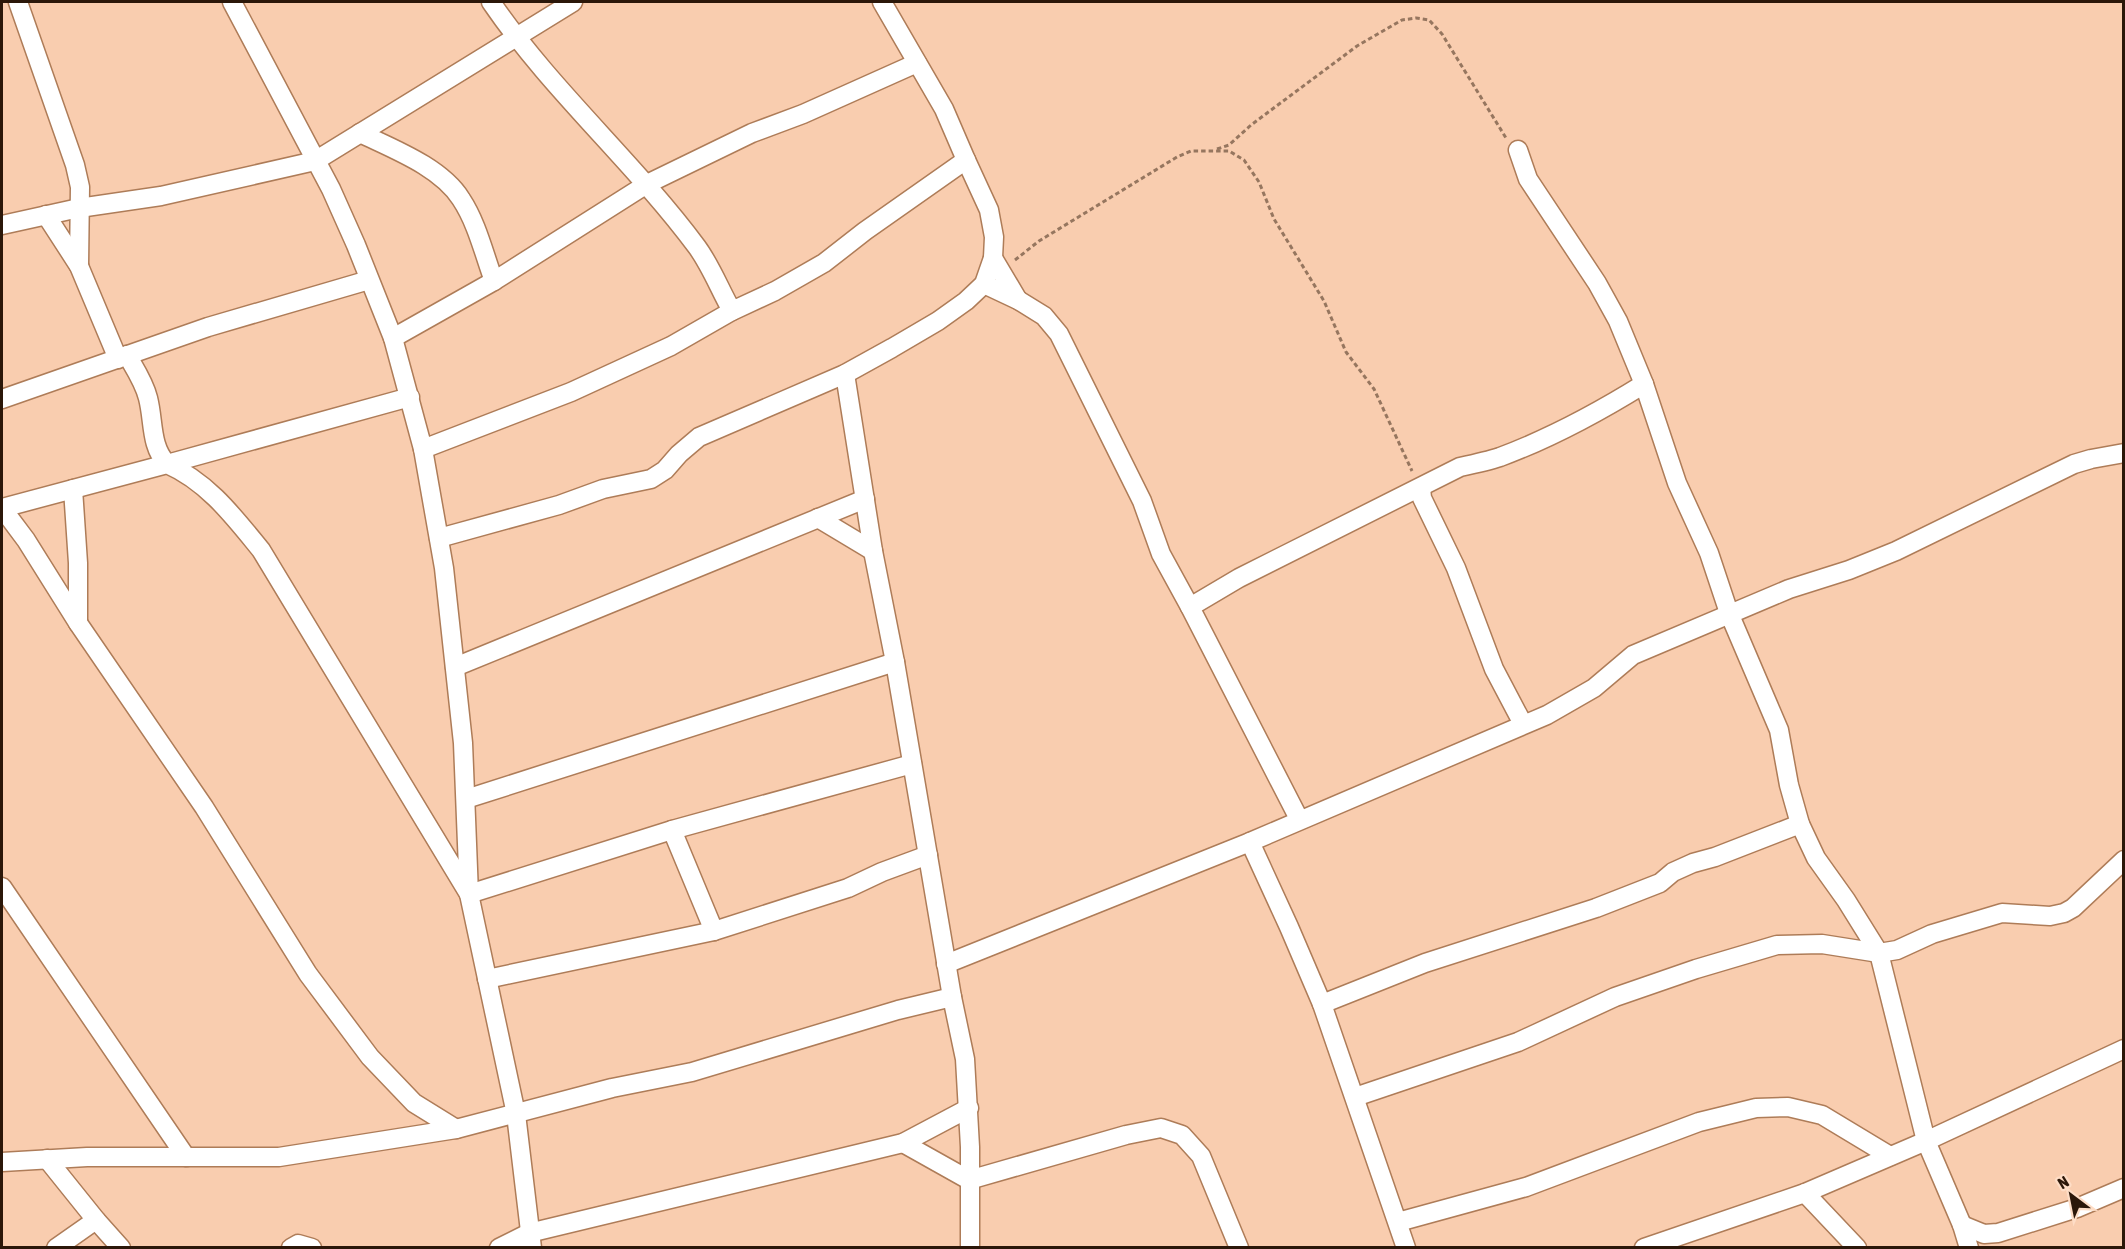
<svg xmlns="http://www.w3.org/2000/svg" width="2125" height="1249" font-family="'Asap Condensed',sans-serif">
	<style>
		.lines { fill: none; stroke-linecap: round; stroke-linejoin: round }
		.minor-casing { stroke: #ae7c58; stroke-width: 21 }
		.path { stroke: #96765f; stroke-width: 3; stroke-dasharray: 4.5 3; stroke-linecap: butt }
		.minor { stroke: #fff; stroke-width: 18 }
	</style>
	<rect width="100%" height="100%" fill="#f9cdaf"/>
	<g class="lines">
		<defs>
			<g id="minor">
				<path d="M18,2l57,163 5,22 -1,79"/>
				<path d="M232,2l99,187 25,56 37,93 30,111 21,119 19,175 6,151 47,220 16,134"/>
				<path d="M491,2c60,88 142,159 206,245 14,19 23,43 35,64"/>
				<path d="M360,133c33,16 81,34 101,66 16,24 23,55 33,82"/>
				<path d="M1518,150l10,29 69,104 21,38 26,63 33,99 32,70 20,60 50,117 10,55 11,39 16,34 30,42 33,53 47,188 36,84 7,23"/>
				<path d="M46,215l33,51 39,93"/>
				<path d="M2,225l77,-17 82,-12 154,-35 258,-159"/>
				<path d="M993,258l25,42"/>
				<path d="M984,284l34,16 26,16 15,18 83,167 19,53 29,53 109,212"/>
				<path d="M393,338l101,-57 153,-97 105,-51 51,-19 114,-51"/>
				<path d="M127,355c8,14 17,27 21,43 6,23 2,48 19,66l243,-67"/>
				<path d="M845,374l28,177 22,111 57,335 13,62 5,88v101"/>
				<path d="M2,399l206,-72 161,-47"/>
				<path d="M423,449l148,-57 100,-46 61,-35 43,-20 49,-28 41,-32 101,-71"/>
				<path d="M1421,488l1,10 34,70 38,101 29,55"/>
				<path d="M73,489l5,74v60"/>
				<path d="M2,508l165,-44c41,18 67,53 94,86l208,344 203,-64 240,-66"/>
				<path d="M2,508l24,32 52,83 126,184 104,167 62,83 44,46 42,26"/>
				<path d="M818,518l55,33"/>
				<path d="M439,538l120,-33 44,-16 48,-10 14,-9 14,-16 20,-17 146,-63 47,-26 46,-27 28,-20 18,-17 9,-26 1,-21 -5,-27 -23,-50 -22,-51 -62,-107"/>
				<path d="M1190,607l49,-29 221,-111c14,-3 28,-6 40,-10 51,-19 99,-45 144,-73"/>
				<path d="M455,667l410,-168"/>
				<path d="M466,799l429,-137"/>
				<path d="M672,830l42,101"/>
				<path d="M1250,842l39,85 33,77 84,244"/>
				<path d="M2,887l184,270"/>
				<path d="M946,964l304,-122 297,-127 47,-27 39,-33 156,-66 60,-19 47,-19 178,-87 17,-5 33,-6"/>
				<path d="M487,979l227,-48 134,-43 34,-16 46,-17"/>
				<path d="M1322,1004l103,-41 171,-55 64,-25 13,-11 20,-9 22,-6 85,-33"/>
				<path d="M1355,1097l163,-55 97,-45 81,-28 81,-24 45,-1 57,9 18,-3 35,-16 70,-21 48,3 14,-3 9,-5 51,-48"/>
				<path d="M903,1143l66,37 157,-45 35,-7 21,7 19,21 38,92"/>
				<path d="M47,1159l49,61 25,28"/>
				<path d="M2,1162l85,-5h192l177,-28 156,-41 80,-16 206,-62 54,-13"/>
				<path d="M1805,1193l52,55"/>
				<path d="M1398,1222l128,-35 173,-65 57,-14 32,-1 34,8 68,41"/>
				<path d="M1962,1225l22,9 14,-1 79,-25 47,-20"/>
				<path d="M56,1248l40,-28"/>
				<path d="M291,1248l7,-4 14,4"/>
				<path d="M499,1248l30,-15 374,-90 66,-35"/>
				<path d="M1644,1248l161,-55 121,-52 198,-92"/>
			</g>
		</defs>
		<use href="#minor" class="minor-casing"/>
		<g class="path">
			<path d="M1217,149l12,-4 22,-20 106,-79 45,-26 14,-2 13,2 13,14 64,104"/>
			<path d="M1015,260l24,-19 138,-84 14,-6h38l15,9 15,22 15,37 50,82 22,51 28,37 38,82"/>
		</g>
		<use href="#minor" class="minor"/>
	</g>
	<rect width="2125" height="1249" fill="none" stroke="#2b1709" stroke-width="6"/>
	<g transform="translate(2071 1195) rotate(328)" stroke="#feddc6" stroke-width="4.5" paint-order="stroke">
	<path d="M0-4.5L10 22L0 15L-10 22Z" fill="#2b1709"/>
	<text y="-9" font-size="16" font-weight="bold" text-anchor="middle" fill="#2b1709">N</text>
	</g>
</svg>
